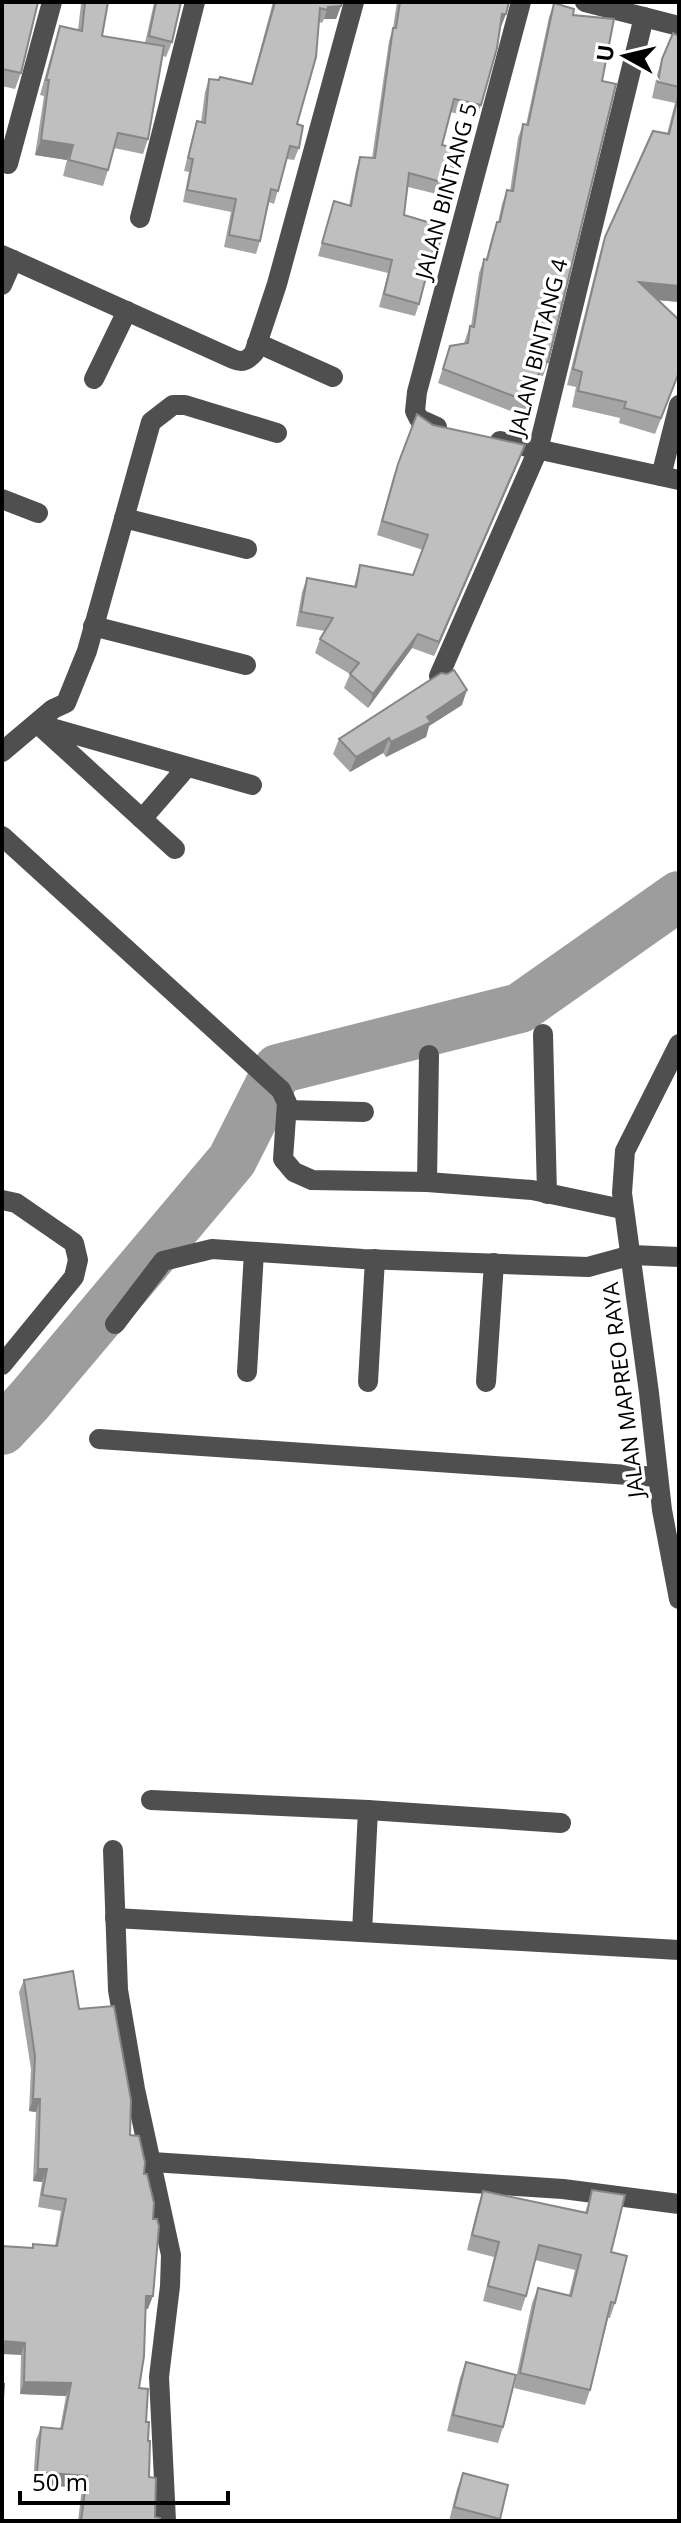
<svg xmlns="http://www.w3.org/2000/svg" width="681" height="2523" font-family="'Open Sans',sans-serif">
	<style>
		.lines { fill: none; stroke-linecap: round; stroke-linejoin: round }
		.river { stroke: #9d9d9d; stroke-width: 50 }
		.minor { stroke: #4f4f4f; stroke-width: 20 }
		.wall { fill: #a4a4a4 }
		.shaded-wall { fill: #868686 }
		.building { fill: #bfbfbf; stroke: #868686; stroke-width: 2 }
		.labels { text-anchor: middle; stroke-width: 7; stroke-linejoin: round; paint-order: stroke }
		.street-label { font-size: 22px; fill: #000; stroke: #fff }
	</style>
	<rect width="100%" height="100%" fill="#fff"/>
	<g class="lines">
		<path class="river" d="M2,1430l27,-29 203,-241 46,-91 242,-61 159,-112"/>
		<g class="minor">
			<path d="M585,2l94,24"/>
			<path d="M8,164l44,-162"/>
			<path d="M140,218l55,-216"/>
			<path d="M2,255l231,104c9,4 14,2 21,-6l23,-69 77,-282"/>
			<path d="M2,285l11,-25"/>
			<path d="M257,343l76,34"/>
			<path d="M94,379l33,-68"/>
			<path d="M437,427l-18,-8 -4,-8 2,-19 104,-390"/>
			<path d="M500,441l179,39"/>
			<path d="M661,476l18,-71"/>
			<path d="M2,499l36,14"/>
			<path d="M124,518l123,31"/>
			<path d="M93,626l153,39"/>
			<path d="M439,676l99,-226 106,-433"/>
			<path d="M2,752l51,-43 13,-6 21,-52 64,-229 22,-17h12l92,28"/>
			<path d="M142,819l45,-52"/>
			<path d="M2,836l279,254 6,13 -4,56 11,13 18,8 115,2 105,8 90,19"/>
			<path d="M175,849l-137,-125 214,61"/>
			<path d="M543,1034l4,160"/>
			<path d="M679,1044l-54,107 -3,42 27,200 13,117 17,89"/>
			<path d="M287,1110l77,2"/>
			<path d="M427,1182l2,-127"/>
			<path d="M2,1200l14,3 58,40 4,17 -4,17 -72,88"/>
			<path d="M115,1324l48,-63 49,-12 151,10 225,8 44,-12 47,2"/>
			<path d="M247,1372l7,-120"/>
			<path d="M368,1382l7,-123"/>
			<path d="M486,1382l8,-119"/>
			<path d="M99,1439l559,38"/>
			<path d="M151,1800l217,10 193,13"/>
			<path d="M113,1850l5,140 17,99 36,166 -1,31 -11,91 7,144"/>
			<path d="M115,1918l564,32"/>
			<path d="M362,1932l6,-122"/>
			<path d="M152,2162l411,27 116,15"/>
		</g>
	</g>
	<g class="wall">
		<path d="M2,2l19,71 -6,16 -13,-3z"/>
		<path d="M72,2h36l-6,34 43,7 9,-40 -4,-1h32l-2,7 -8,33 -6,15 -3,-1 -14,80 -6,18 -29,-6 -6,22 -5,16 -40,-10 4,-16 -32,-5 9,-59 -4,-1 15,-54 5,-15 18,4 3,-26z"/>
		<path d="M273,2h69l-6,17h-12l-2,4 -3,-1 -22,102 2,24 -5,12 -7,-1 -13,45 -5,-2 -9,39 -4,13 -32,-7 7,-35 -48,-10 6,-30 -5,-1 9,-37 4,-13 4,1 4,-30 4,-13 10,1 1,-3 31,7z"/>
		<path d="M397,2h112l-3,12 -6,13 -19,78 -4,13 -27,-6 -8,33 7,39 -4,12 -37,-9 -4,28 33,37 -4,12h-3l-11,40 -4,12 -36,-9 9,-34 -70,-17 16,-55 15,5 7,-36 4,-13 12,1 17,-117 4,-13z"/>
		<path d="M554,3l19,12 -25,347 -5,14 -5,-1 -14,41 -86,-33 12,-37 14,-3 6,-17h1l8,-53 5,-14h2l6,-23 5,-14h1l4,-18 5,-14 3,1 8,-53 5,-14 3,1 23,-108z"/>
		<path d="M679,36v266l-20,-2 20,74 -24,60 -36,-11 1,-5 -48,-11 4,-20 -9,-2 33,-132 5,-16 62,-103 8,-31 -23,-5 5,-23 5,-16z"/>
		<path d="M417,414l16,11 87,34 -86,197 -22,-8 -44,60 -24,-20 6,-14 -35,-21 5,-14 5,-8 -29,-5 6,-34 5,-14 47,8 6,-21 53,10 10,-25 -46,-15 16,-57z"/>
		<path d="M462,705l-33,21 -3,11 -40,20 -3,-4 -33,19 -17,-18 6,-15z"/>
		<path d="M24,1980l55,29 65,165 4,135h-2l-7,79 7,34 2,19 1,36 6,40 5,4h-82l4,-33 -49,-4 3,-44 5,-13 19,2 6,-33 -46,-2 1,-39 11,-107 1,-4 22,2 6,-35 -23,-4 4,-25 -9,-1 3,-69 -7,-1 2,-42 -12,-77z"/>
		<path d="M592,2190l19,62 4,51 -5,15h-2l-18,72 -5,15 -71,-17 18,-85 6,-15 31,7 6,-25 -40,-10 -9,36 -5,15 -38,-10 11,-44 -27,-7 11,-44 5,-15 102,22z"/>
		<path d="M466,2362l37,65 -5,16 -51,-12 13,-53z"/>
		<path d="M463,2473l45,12 -9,36h-50l8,-32z"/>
	</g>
	<g class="shaded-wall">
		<path d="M341,6l-5,13h-12l4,-12z"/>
		<path d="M502,14h4l-5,13h-4z"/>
		<path d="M41,140l32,5 -6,15 -32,-5z"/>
		<path d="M639,282l40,4v16l-46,-4z"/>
		<path d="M525,445l-5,14 -86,197 5,-14z"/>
		<path d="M418,634l-6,14 -44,60 5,-14z"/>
		<path d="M467,690l-5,15 -33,21 -3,11 -40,20 5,-15z"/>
		<path d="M389,738l-6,15 -33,19 6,-15z"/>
		<path d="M33,2099h7l-4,13 -7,-1z"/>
		<path d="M38,2169h9l-5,13 -9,-1z"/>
		<path d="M146,2296h7l-5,13 -6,-1z"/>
		<path d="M2,2341l23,2 -4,12 -19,-1z"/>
		<path d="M24,2382l47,1 -5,13 -46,-2z"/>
		<path d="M37,2472l50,4 -5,12 -49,-4z"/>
	</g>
	<g class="building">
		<path d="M2,2h36l-17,71 -19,-4z"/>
		<path d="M85,2h23l-6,34 62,10 -16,93 -30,-6 -10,37 -39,-10 4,-15 -32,-5 8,-60h-3l14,-54 22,5z"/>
		<path d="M156,2h25l-9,40 -23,-6z"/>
		<path d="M275,2h67l-1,4 -13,1 -1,3 -7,-2 -4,49 -19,67 6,2 -4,22 -9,-2 -12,45 -7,-2 -11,52 -31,-6 7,-36 -49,-9 6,-31 -5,-1 9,-37 8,2 4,-44 10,1 1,-3 32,7z"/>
		<path d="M400,2h109l-3,12h-4l-5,34 -16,57 -27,-6 -12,46 16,4 -9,35 -40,-11 -5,42 40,12 -7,25 -4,-2 -14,54 -35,-10 8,-34 -70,-17 12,-42 17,5 9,-49 15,1 18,-130h3z"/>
		<path d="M554,3l20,6 -1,6 41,4 -12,62 14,3 -68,278 -5,-1 -14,41 -86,-33 7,-23 18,-3 2,-17 4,1 10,-68 3,1 10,-38h3l7,-32 6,1 10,-67 5,1z"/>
		<path d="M673,33l6,3v51l-21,-5 4,-23z"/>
		<path d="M679,93v193l-40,-4 40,38v52l-18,46 -37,-10 2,-6 -48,-11 4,-19 -9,-3 32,-132 48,-106 16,3z"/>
		<path d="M417,414l16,11 92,20 -86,197 -21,-8 -45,60 -23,-20 9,-11 -39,-24 13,-21 -32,-6 6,-34 49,9 4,-22 53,10 15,-40 -46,-14 16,-57z"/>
		<path d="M454,670l13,20 -40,27 4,5 -40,20 -2,-4 -33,19 -17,-18 102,-66 6,1z"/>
		<path d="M73,1971l6,38 35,-3 17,94 -1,35 9,1 6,26 -1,12h3l7,29 -1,16h4l2,7 -6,70h-7l-2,60 -5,32 9,1 -2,33h3l-1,19h2l-1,36 7,1 -1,39 5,1v3h-79l6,-45 -50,-4 4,-45 21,2 9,-46 -47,-1 1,-39 -23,-2v-95l31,2v-4l24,2 9,-47 -24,-4 5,-26h-9l2,-70h-7l2,-43 -11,-76z"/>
		<path d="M592,2190l33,5 -14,57 16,4 -12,47 -4,-1 -21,88 -70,-17 18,-85 33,8 10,-41 -42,-10 -13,51 -38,-10 11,-44 -27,-7 11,-44 104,22z"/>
		<path d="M466,2362l50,13 -13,52 -50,-12z"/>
		<path d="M2,2384h2l-2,30z"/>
		<path d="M463,2473l45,12 -8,34 -46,-12z"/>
	</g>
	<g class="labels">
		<g class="street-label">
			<text transform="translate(446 191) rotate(-75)" y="8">JALAN BINTANG 5</text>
			<text transform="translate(538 347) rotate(-76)" y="8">JALAN BINTANG 4</text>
			<text transform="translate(623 1390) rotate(-97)" y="8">JALAN MAPREO RAYA</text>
		</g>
	</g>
	<rect width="681" height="2523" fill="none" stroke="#000000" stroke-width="8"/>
	<g transform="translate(625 56) rotate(278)" stroke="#ffffff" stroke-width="6" paint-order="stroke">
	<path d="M0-6L14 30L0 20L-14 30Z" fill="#000000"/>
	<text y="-12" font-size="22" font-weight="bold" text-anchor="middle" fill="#000000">U</text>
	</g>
	<path d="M20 2491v12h208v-12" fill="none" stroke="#000000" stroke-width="4"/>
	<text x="32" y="2491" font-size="24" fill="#000000" stroke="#ffffff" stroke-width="6" paint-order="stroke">50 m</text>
</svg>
